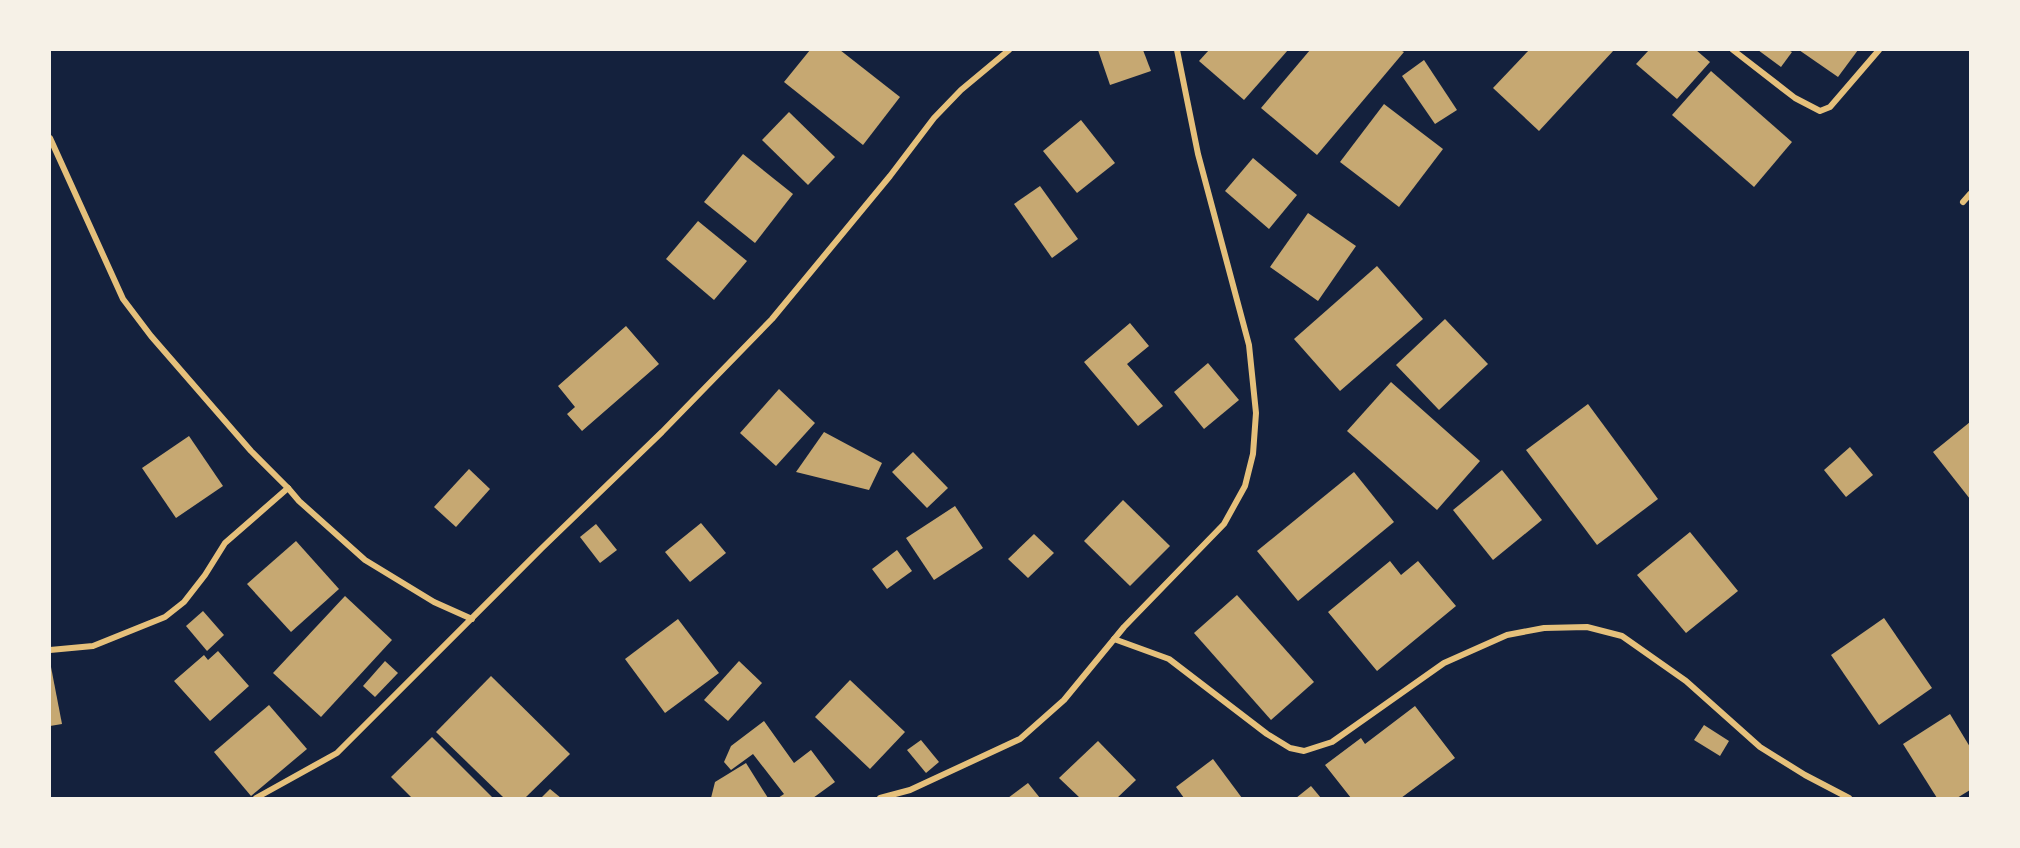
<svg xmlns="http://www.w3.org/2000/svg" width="2020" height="848" font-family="Commissioner,sans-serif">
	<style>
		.building { fill: #c6a872 }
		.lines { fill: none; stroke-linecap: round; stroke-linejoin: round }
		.minor { stroke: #e5c07b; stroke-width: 6 }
	</style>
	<rect width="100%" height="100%" fill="#14213d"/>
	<g class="building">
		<path d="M810,50h30l60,47 -37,48 -79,-63z"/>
		<path d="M1098,50h45l8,21 -41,14z"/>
		<path d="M1209,50h79l-44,50 -45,-39z"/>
		<path d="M1310,50h90l4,2 -87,103 -56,-47z"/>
		<path d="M1529,50h85l-75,81 -46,-43z"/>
		<path d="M1649,50h47l14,12 -33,37 -41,-35z"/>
		<path d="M1758,50h30l4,2 -11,15z"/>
		<path d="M1799,50h59l-20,27z"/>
		<path d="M1424,60l33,50 -22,14 -33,-48z"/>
		<path d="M1711,71l81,71 -38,45 -82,-72z"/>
		<path d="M1384,104l59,45 -44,58 -59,-45z"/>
		<path d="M789,112l46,45 -27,28 -46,-45z"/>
		<path d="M1081,120l34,43 -38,30 -34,-42z"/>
		<path d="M743,154l50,40 -38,49 -51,-41z"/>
		<path d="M1253,158l44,37 -28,34 -44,-38z"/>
		<path d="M1040,186l38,53 -26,19 -38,-54z"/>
		<path d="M1308,213l48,33 -38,55 -48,-34z"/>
		<path d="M698,221l49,40 -33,39 -48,-41z"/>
		<path d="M1377,266l46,53 -83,72 -46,-52z"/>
		<path d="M1445,319l43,45 -49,46 -43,-45z"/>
		<path d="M1130,323l19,23 -22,18 36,42 -25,20 -54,-64z"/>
		<path d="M626,326l33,38 -77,67 -15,-17 8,-7 -17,-21z"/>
		<path d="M1208,363l31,37 -35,29 -30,-37z"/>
		<path d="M1391,382l89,79 -43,49 -90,-79z"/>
		<path d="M779,389l36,34 -39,43 -36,-33z"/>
		<path d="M1588,404l70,95 -61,46 -71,-95z"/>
		<path d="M1970,422v77l-37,-47z"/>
		<path d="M824,432l58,31 -13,27 -73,-18z"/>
		<path d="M189,436l34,50 -47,32 -34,-50z"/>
		<path d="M1850,447l23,28 -27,22 -22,-27z"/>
		<path d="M913,452l35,36 -21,20 -35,-36z"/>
		<path d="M469,469l21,20 -34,38 -22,-20z"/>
		<path d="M1502,470l40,50 -49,40 -40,-50z"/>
		<path d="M1354,472l40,50 -96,79 -41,-50z"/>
		<path d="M1123,500l47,46 -40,40 -46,-45z"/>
		<path d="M955,506l28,42 -49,32 -28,-42z"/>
		<path d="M701,523l25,30 -36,29 -25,-30z"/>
		<path d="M596,524l21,26 -17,13 -20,-26z"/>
		<path d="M1690,532l48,59 -52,42 -49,-58z"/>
		<path d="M1034,534l20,19 -26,25 -20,-19z"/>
		<path d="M296,541l43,48 -48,43 -44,-48z"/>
		<path d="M897,550l15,21 -25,18 -15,-20z"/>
		<path d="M1390,561l11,14 17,-14 38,45 -79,65 -49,-59z"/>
		<path d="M1237,595l77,87 -43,38 -77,-87z"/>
		<path d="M345,596l47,44 -71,77 -48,-44z"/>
		<path d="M203,611l21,24 -17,16 -21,-25z"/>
		<path d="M1884,618l48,70 -53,37 -48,-70z"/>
		<path d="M678,619l41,54 -54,40 -40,-54z"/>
		<path d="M218,651l31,35 -39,35 -36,-40 30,-26 4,5z"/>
		<path d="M385,661l13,12 -23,24 -12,-11z"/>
		<path d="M739,661l23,22 -34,38 -24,-21z"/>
		<path d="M51,667l11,57 -12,2v-59z"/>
		<path d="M491,676l79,78 -45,44h-21l-68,-66z"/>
		<path d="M850,680l55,52 -35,37 -55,-52z"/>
		<path d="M269,705l38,44 -56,47 -37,-44z"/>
		<path d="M1415,706l40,52 -54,40h-50l-26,-33 36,-27 4,6z"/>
		<path d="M1950,714l20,33v43l-13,8h-20l-34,-54z"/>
		<path d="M764,721l30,42 17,-13 24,32 -22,16h-35l6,-4 -31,-40 -22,16 -7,-8 7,-16z"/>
		<path d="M1704,725l25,16 -9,15 -26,-16z"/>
		<path d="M432,737l61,61h-81l-21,-21z"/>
		<path d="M921,740l18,22 -13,11 -19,-23z"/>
		<path d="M1098,741l38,39 -19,18h-37l-21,-20z"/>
		<path d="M1213,759l29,39h-58l-8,-11z"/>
		<path d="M746,763l22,35h-57l4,-16z"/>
		<path d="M1028,783l12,15h-32z"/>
		<path d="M1311,786l10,12h-25z"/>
		<path d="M550,789l11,9h-20z"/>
	</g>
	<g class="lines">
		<g class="minor">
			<path d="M1733,50l62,48 25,13 10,-4 49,-57"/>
			<path d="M50,138l73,161 28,37 100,115 37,37 11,13 66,59 69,42 38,17"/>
			<path d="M1963,202l7,-8"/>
			<path d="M1114,639l55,20 98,75 23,14 14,3 28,-9 112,-79 63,-28 37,-7 43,-1 35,9 64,45 74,66 45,28 44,23"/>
			<path d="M50,650l43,-4 72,-29 19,-15 21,-27 20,-32 63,-55"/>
			<path d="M256,798l81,-45 205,-205 120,-116 110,-113 118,-143 44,-58 27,-28 48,-40"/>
			<path d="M880,798l30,-8 110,-51 44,-39 60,-73 100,-103 21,-38 8,-32 3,-41 -7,-68 -51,-191 -21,-104"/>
		</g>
	</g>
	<rect width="2020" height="848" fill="none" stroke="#f6f1e7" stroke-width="102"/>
</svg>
